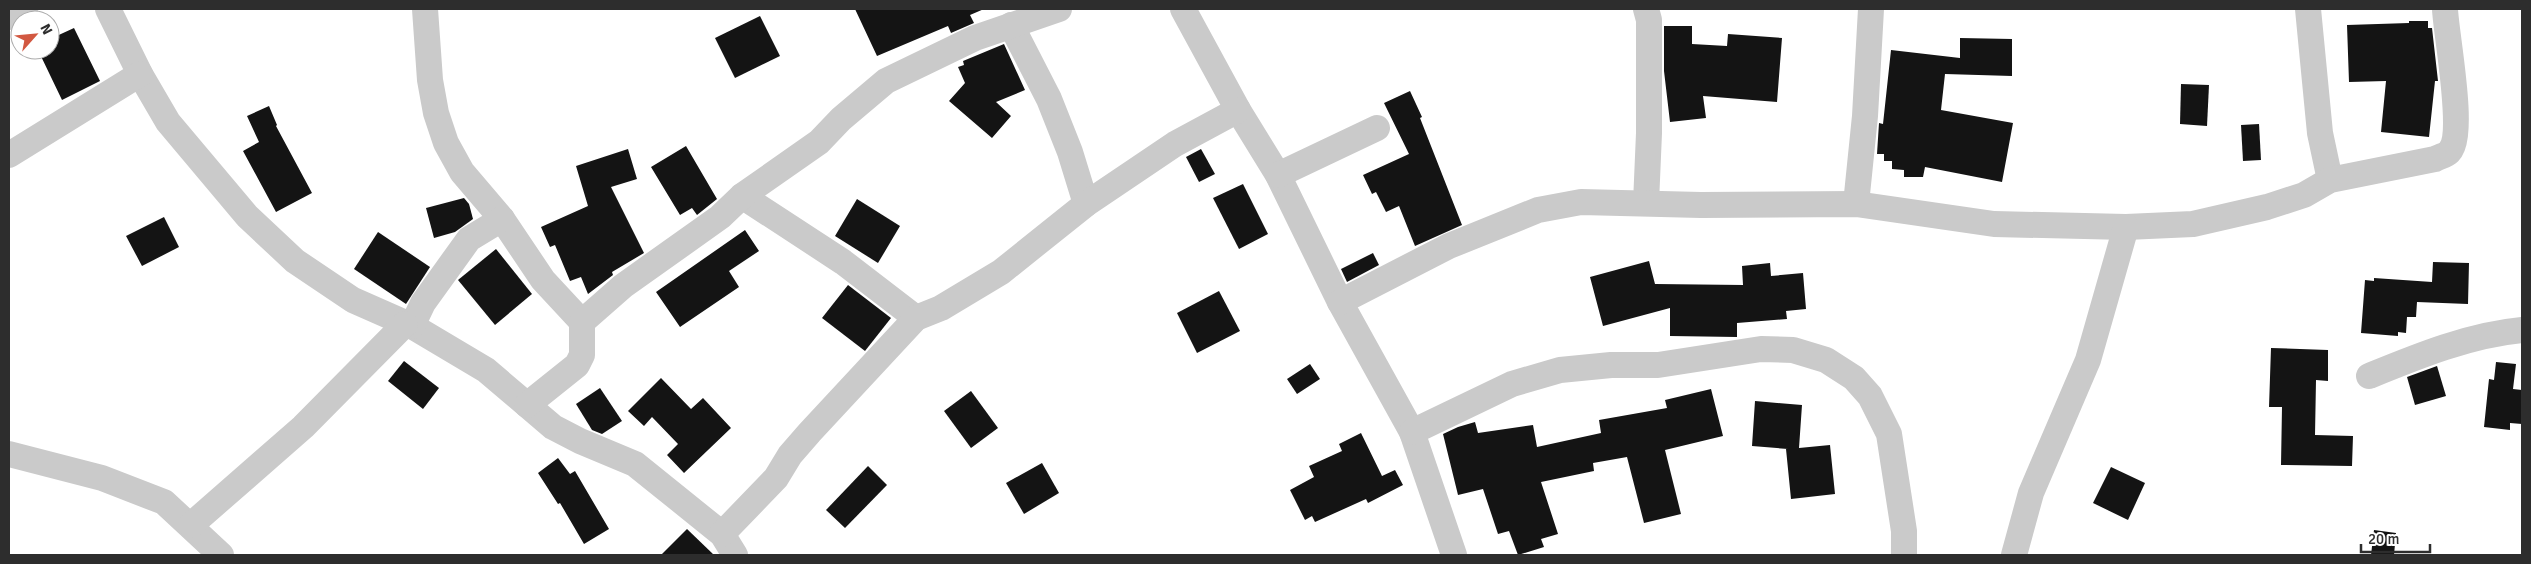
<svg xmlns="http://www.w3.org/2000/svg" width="2531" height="564" font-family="Signika,sans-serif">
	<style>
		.building { fill: #141414 }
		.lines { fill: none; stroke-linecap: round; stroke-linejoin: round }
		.minor { stroke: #cacaca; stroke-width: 26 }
	</style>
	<rect width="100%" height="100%" fill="#fff"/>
	<g class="building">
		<path d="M855,9h129l-14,6 4,8 -23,10 -3,-7 -71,30z"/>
		<path d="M760,16l20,40 -45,22 -20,-40z"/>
		<path d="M2409,21h19v7h4l6,53h-3l-6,56 -48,-5 5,-51 -37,1 -2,-57 62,-2z"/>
		<path d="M1664,26h28v18l35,2 1,-12 54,4 -5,64 -74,-6 3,22 -36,4 -6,-51z"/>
		<path d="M74,28l26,53 -38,19 -24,-50h12v-11z"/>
		<path d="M1960,38l52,1v37l-67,-2 -4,36 72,13 -11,59 -77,-15 -2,10h-19v-7l-12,-1v-8h-8v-7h-7l2,-31 4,1 8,-74 69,8z"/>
		<path d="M1004,44l21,46 -29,12 15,14 -19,22 -43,-37 16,-18 -7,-16 6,-2 -1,-4z"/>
		<path d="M2181,84l28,1 -2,41 -27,-2z"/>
		<path d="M1410,91l12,26 -2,1 42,107 -47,21 -16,-40 -13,6 -10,-20 -4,2 -9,-19 46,-21 -25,-51z"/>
		<path d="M269,106l8,19 -1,1 36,67 -36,19 -33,-61 16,-9 -12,-26z"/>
		<path d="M2259,124l2,36 -18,1 -2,-36z"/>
		<path d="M686,146l31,53 -20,16 -5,-7 -12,7 -29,-48z"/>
		<path d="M628,149l9,30 -26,8 33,66 -32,19 1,3 -25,19 -7,-17 -11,4 -15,-36 -5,2 -9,-20 47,-21 -12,-40z"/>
		<path d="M1201,149l14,25 -16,8 -13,-25z"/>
		<path d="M1243,184l25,50 -29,15 -26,-51z"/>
		<path d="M464,198l5,6 4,15 -18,13 -21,6 -8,-30z"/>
		<path d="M857,199l43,27 -22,37 -43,-27z"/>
		<path d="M164,217l15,30 -37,19 -16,-30z"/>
		<path d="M745,230l14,21 -30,20 10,16 -59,40 -24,-35z"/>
		<path d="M378,232l52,35 -24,37 -52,-35z"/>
		<path d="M496,249l36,45 -37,31 -37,-45z"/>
		<path d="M1373,253l6,12 -32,17 -6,-13z"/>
		<path d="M1649,261l6,23 88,1 -1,-19 28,-3 1,13 32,-3 3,36 -20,2 1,8 -50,4v14l-67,-1v-28l-67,18 -13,-49z"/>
		<path d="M2433,262l36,1 -1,41 -51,-2 -1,15h-9l-1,16 -8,-1v4l-37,-3 4,-53 9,1v-3l58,4z"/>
		<path d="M848,285l43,33 -26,33 -43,-33z"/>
		<path d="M1219,291l21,40 -43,22 -20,-40z"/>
		<path d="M2271,348l57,2v31l-12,-1 -1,55 38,1 -1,30 -71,-1 1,-58h-13z"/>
		<path d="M404,361l35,27 -16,21 -35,-28z"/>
		<path d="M2496,362l20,2 -3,25 9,1v34l-12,-1v7l-26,-3 5,-48 5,1z"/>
		<path d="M1310,364l10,15 -23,15 -10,-15z"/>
		<path d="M2437,366l9,30 -31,9 -8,-28z"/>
		<path d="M661,378l30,31 12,-11 28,30 -47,45 -17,-18 11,-11 -26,-27 -8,9 -16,-15z"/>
		<path d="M600,388l22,33 -20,13 -10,-4 -16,-26z"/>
		<path d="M1711,389l12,47 -58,14 16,64 -37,9 -17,-66 -34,6 1,8 -53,11 17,52 -17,5 3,8 -26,8 -9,-24 -11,3 -15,-45 -25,6 -15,-61 15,-7 17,-5 3,11 55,-8 4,22 64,-14 -2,-13 68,-12 -2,-8z"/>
		<path d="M971,391l27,37 -27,20 -27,-37z"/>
		<path d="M1755,401l47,4 -3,43 31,-3 5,49 -44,5 -5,-50h2l-36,-3z"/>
		<path d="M1361,433l21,43 13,-6 8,15 -35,18 -2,-4 -51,23 -3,-6 -7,4 -15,-30 24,-13 -5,-11 33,-15 -3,-7z"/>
		<path d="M558,458l12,16 5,-3 34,58 -25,15 -24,-41 -2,1 -20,-31z"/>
		<path d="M1042,463l17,30 -35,21 -18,-31z"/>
		<path d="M868,466l19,19 -42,43 -19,-18z"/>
		<path d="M2111,467l34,16 -17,37 -35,-17z"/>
		<path d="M687,529l27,26h-53z"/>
		<path d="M2374,530l22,3 -2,22h-23z"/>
	</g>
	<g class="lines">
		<g class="minor">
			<path d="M108,9l32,65 28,48 79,94 48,45 58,39 59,26 74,44 67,57 27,14 55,23 87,70 13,21"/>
			<path d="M425,9l5,71 6,33 10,30 16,29 40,47 41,61 39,42"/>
			<path d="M1183,9l55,101 40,65 62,127 72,130 42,123"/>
			<path d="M2308,9l12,124 10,47"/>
			<path d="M9,17l16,-8"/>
			<path d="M1011,25l38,74 21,53 16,52"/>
			<path d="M9,155l131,-81"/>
			<path d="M1278,175l99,-47"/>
			<path d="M742,196l101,66 73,56"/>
			<path d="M1646,203l3,-70v-113l-3,-11"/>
			<path d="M1856,204l9,-88 6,-107"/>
			<path d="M1340,302l109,-56 89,-36 43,-8 120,3 155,-1 138,20 132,3 67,-3 74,-17 37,-12 26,-15 105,-21c4,-2 11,-4 14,-7 17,-17 -3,-117 -4,-143"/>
			<path d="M412,326l11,-23 46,-64 33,-20"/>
			<path d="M2369,376c49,-20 100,-41 153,-46"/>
			<path d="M527,405l50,-40 5,-10v-33l41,-36 97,-69 22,-21 77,-54 22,-23 45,-38 89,-43 84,-29"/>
			<path d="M1412,432l100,-48 48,-14 51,-5h47l103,-16 32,1 33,10 28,18 16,18 19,38 15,97v24"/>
			<path d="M9,454l93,24 62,24 57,53"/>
			<path d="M191,525l112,-98 102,-103"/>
			<path d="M722,534l54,-56 14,-23 20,-23 106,-114 25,-10 60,-36 85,-68 89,-60 63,-34"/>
			<path d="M2014,555l17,-62 57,-133 38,-133"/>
		</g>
	</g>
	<rect width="2531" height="564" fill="none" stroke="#2d2d2d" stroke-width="20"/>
	<g transform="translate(35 35) rotate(63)"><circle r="24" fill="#ffffff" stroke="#ababab"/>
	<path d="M0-4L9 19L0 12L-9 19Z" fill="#d25841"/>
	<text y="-8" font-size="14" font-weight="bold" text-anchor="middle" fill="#2d2d2d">N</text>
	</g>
	<path d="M2361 544v8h69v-8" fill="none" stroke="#2d2d2d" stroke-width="2.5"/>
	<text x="2368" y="544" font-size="15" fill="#2d2d2d" stroke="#ffffff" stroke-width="4" paint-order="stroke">20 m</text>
</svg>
